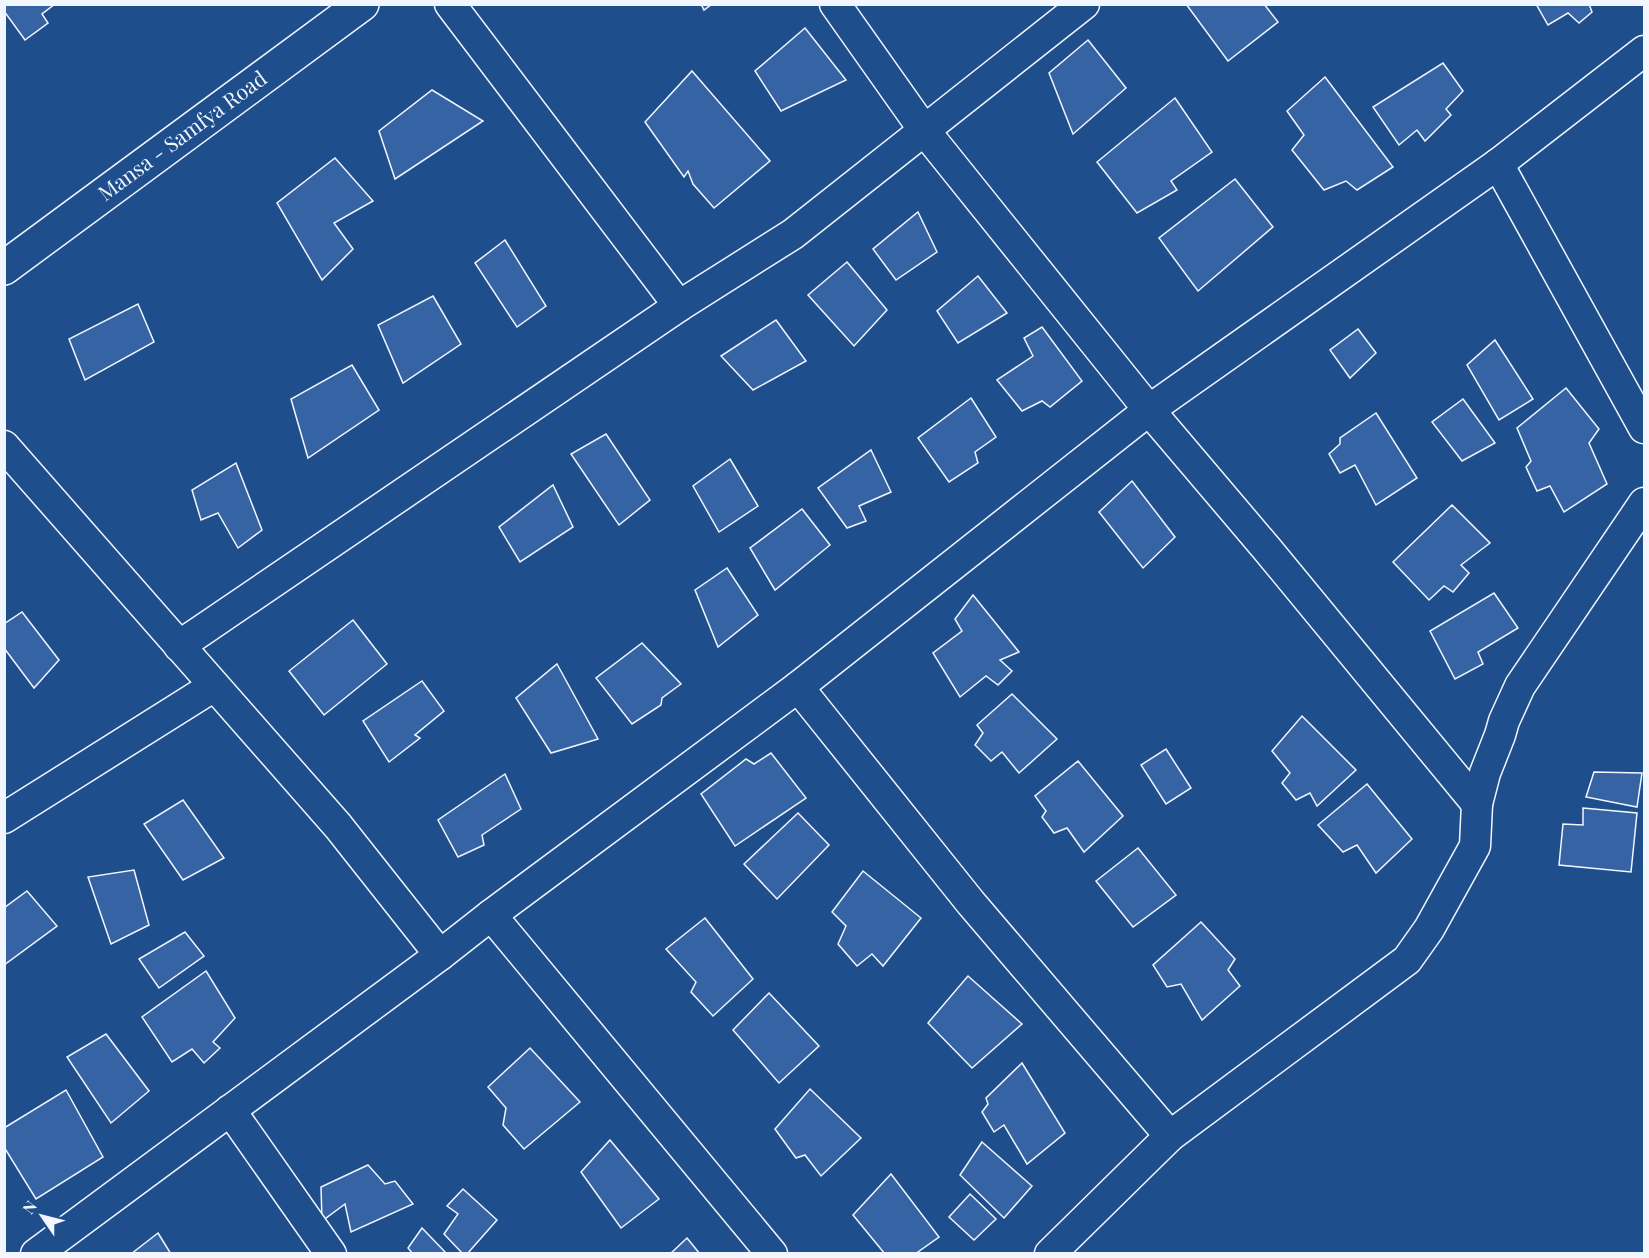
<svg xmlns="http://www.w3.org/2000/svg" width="1649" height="1258" font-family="'Playfair Display',serif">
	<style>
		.building { fill: #3563a3; stroke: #f2f6ff; stroke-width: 1.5 }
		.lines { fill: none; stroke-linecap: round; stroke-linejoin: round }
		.street-casing { stroke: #f2f6ff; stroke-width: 33 }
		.primary-casing { stroke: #f2f6ff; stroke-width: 36 }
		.street { stroke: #1f4e8c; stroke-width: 30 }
		.primary { stroke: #1f4e8c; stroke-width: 33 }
		.labels { text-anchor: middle; stroke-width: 4.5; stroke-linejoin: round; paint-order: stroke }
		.street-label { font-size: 21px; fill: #f2f6ff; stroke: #1f4e8c }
	</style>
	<rect width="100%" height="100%" fill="#1f4e8c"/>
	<g class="building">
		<path d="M4,4h51l-13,10 6,9 -23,17 -21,-29z"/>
		<path d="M701,4h11l-8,6z"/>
		<path d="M1186,4h78l14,18 -50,39z"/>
		<path d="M1536,4h53l3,8 -13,11 -11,-10 -20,12z"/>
		<path d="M805,28l41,52 -65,31 -26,-40z"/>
		<path d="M1088,40l38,48 -53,46 -24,-61z"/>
		<path d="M1443,63l20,28 -17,18 5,6 -26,26 -8,-11 -18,15 -26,-38z"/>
		<path d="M692,71l78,90 -56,47 -21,-24 -5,-13 -4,6 -39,-55z"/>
		<path d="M1325,77l68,90 -36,23 -11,-9 -22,9 -32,-40 12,-15 -17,-24z"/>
		<path d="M432,90l51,31 -88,58 -16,-48z"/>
		<path d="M1175,98l37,54 -41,29 6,9 -40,23 -40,-51z"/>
		<path d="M335,158l38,43 -39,22 19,26 -31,31 -45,-77z"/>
		<path d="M1235,179l38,48 -75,64 -39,-53z"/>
		<path d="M918,212l19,40 -41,28 -23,-31z"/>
		<path d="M505,240l41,66 -29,21 -42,-64z"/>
		<path d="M847,262l40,48 -33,36 -46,-51z"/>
		<path d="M978,276l29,37 -49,30 -21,-32z"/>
		<path d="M433,296l28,48 -58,39 -25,-58z"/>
		<path d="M138,304l16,38 -69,38 -16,-41z"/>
		<path d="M776,320l30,41 -53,29 -32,-34z"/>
		<path d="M1042,327l40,54 -32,26 -8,-6 -20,10 -25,-31 36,-24 -9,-18z"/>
		<path d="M1358,329l18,24 -26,25 -20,-28z"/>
		<path d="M1495,340l38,59 -34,21 -32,-55z"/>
		<path d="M352,365l27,45 -71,48 -17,-59z"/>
		<path d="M1566,388l33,41 -10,14 18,41 -43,28 -14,-26 -13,5 -11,-24 5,-6 -14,-33z"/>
		<path d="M971,398l25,39 -21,15 3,11 -29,19 -31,-44z"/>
		<path d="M1463,399l32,44 -33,18 -30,-39z"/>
		<path d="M1376,413l41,65 -41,27 -21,-40 -15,8 -11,-19 11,-10v-6z"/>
		<path d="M606,434l44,66 -31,25 -48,-71z"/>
		<path d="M871,450l20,42 -32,14 7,15 -19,7 -29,-40z"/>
		<path d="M730,459l28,47 -39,26 -26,-46z"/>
		<path d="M236,463l26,67 -24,18 -20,-35 -17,7 -9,-30z"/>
		<path d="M1132,481l43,56 -32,31 -44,-56z"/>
		<path d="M553,485l20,42 -53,35 -21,-35z"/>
		<path d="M1452,505l38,38 -29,22 8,8 -16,19 -9,-6 -15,14 -36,-38z"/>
		<path d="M802,509l28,36 -55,45 -25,-42z"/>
		<path d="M727,568l31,47 -40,32 -23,-57z"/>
		<path d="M1494,593l24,35 -40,24 5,12 -28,15 -25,-48z"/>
		<path d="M973,595l46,57 -19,8 12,11 -14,14 -12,-9 -26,21 -27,-44 29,-22 -7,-12z"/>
		<path d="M22,612l37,48 -25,28 -30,-40v-24z"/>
		<path d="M353,620l34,44 -63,51 -35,-44z"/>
		<path d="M642,643l39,41 -19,14 -1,7 -29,19 -36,-46z"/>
		<path d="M557,664l41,75 -47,14 -35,-55z"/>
		<path d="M422,681l22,30 -29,24 5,3 -31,24 -26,-41z"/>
		<path d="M1012,694l45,45 -38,34 -17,-21 -11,9 -16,-16 8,-12 -6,-8z"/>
		<path d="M1302,716l54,54 -39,36 -7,-13 -14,7 -14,-17 8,-10 -18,-22z"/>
		<path d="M1166,749l25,39 -25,16 -25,-39z"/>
		<path d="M771,753l35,45 -71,48 -34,-52 45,-35 8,5z"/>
		<path d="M1078,761l45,55 -39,36 -17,-24 -13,5 -12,-16 4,-6 -11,-15z"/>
		<path d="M1594,772l48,1 -5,34 -51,-10z"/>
		<path d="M505,774l16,35 -39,26 2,10 -26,12 -20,-37z"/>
		<path d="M1367,784l45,55 -36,34 -19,-28 -14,7 -25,-27z"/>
		<path d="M183,800l41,58 -41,22 -39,-56z"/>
		<path d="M1583,808l54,5 -6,59 -72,-7 4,-41 20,1z"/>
		<path d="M798,813l31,32 -52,54 -33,-35z"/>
		<path d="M1138,848l38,47 -43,32 -37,-46z"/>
		<path d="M134,870l15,55 -38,19 -23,-67z"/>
		<path d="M863,871l58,47 -38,48 -11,-12 -15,12 -19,-22 8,-18 -14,-14z"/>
		<path d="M27,891l30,35 -53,39v-57z"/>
		<path d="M705,918l48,61 -40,37 -22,-24 5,-10 -30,-33z"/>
		<path d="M1201,922l34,37 -7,11 12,16 -38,34 -21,-36 -14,3 -14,-22z"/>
		<path d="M185,932l19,24 -45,32 -20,-29z"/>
		<path d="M206,971l29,47 -22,24 7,6 -16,15 -12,-14 -20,13 -30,-45z"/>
		<path d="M968,976l54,48 -50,44 -44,-45z"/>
		<path d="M769,993l50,53 -40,37 -46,-53z"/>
		<path d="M106,1034l43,57 -38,32 -44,-66z"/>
		<path d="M530,1048l50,54 -56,47 -21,-24 3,-17 -18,-21z"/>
		<path d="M1022,1063l43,70 -38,31 -23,-39 -10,7 -12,-20 6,-8 -2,-6z"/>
		<path d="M810,1089l51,49 -40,38 -16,-21 -9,3 -21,-29z"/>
		<path d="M66,1090l37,67 -67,42 -32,-52v-19z"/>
		<path d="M610,1140l49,59 -38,29 -40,-56z"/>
		<path d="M982,1142l50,44 -28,32 -44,-43z"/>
		<path d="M368,1165l17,19 10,-3 18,23 -62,28 -6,-28 -23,17 -1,-34z"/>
		<path d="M891,1174l48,63 -24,17h-30l-32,-39z"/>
		<path d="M463,1189l34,31 -30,34h-4l-19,-20 14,-20 -11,-8z"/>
		<path d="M970,1194l26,25 -22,21 -25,-23z"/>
		<path d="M422,1228l25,26h-34l-5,-6z"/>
		<path d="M158,1233l13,21h-40z"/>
		<path d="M687,1238l13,16h-30z"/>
	</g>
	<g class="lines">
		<defs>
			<g id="street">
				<path d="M450,4l229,302"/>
				<path d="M835,4l89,126 225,280 118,139 210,255"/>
				<path d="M1498,164l146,264"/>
				<path d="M4,446l334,380 102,129"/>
				<path d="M179,646l500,-340 114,-72 291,-230"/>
				<path d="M798,687l173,216 199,233"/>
				<path d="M4,818l210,-132"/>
				<path d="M491,915l281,339"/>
				<path d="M230,1110l101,144"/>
				<path d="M36,1254l404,-299 51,-40 307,-228 351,-277 349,-246 146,-113"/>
				<path d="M1050,1254l120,-118 237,-176 22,-31 46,-83 2,-42 8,-31 15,-38 4,-14 16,-35 124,-183"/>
			</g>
			<g id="primary">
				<path id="s1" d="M4,268l358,-264"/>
			</g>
		</defs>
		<use href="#street" class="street-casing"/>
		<use href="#primary" class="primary-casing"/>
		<use href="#street" class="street"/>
		<use href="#primary" class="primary"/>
	</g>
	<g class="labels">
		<g class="street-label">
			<text dy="7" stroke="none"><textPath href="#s1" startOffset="222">Mansa - Samfya Road</textPath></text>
		</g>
	</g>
	<rect width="1649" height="1258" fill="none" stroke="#f2f6ff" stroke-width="12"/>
	<g transform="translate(42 1216) rotate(305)" stroke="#1f4e8c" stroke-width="4.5" paint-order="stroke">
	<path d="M0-4.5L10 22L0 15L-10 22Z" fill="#f2f6ff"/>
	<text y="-9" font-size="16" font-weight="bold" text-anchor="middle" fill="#f2f6ff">N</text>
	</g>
</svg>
